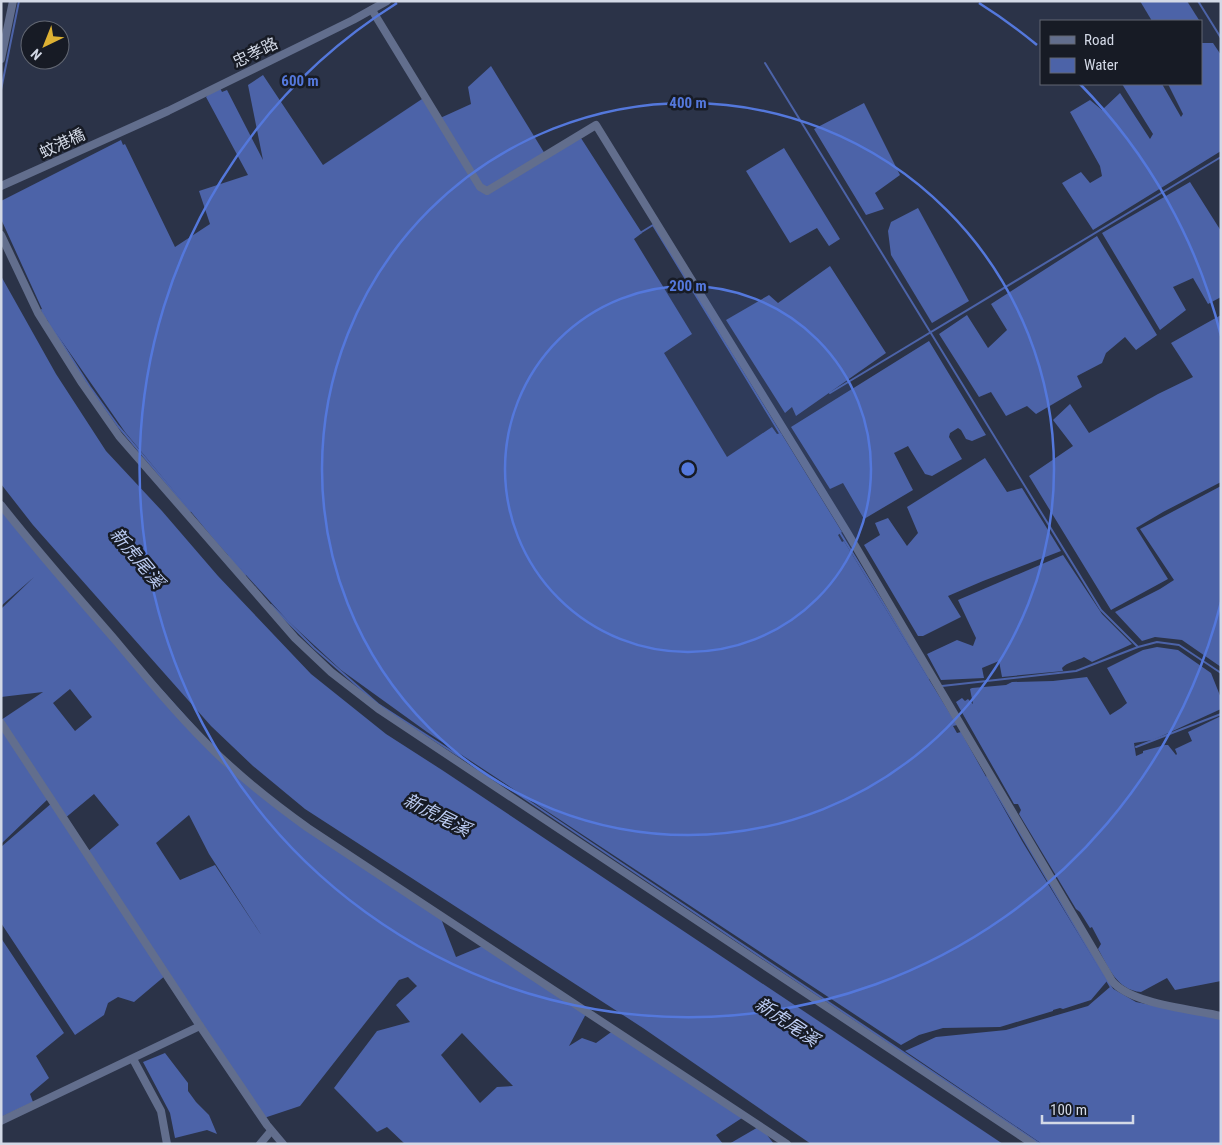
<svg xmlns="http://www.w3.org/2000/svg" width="1222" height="1145" font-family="'Roboto Condensed','Noto Sans TC',sans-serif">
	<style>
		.water { fill: #4c63a8; fill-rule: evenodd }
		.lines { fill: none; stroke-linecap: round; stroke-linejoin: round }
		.stream { stroke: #4c63a8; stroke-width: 2 }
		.minor { stroke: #626e8d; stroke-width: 8 }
		.ring { fill: none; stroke: #5478dc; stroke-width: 2.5 }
		.labels { text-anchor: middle; stroke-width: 5; stroke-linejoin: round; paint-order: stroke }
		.street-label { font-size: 16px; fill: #d3d9e6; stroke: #171b25 }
		.water-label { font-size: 18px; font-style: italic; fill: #bdcdf4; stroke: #171b25 }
		.centre { fill: #5478dc; stroke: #171b25; stroke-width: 2.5 }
		.ring-label { font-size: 15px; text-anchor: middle; font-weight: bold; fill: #5478dc; stroke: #171b25; stroke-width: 5; stroke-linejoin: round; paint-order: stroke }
	</style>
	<rect width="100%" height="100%" fill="#2b3348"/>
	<g class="water">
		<path d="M1140,1h47l12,19 -47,1z"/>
		<path d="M1201,43h12l8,12v96l-128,79 -31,-47 19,-11 9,11 12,-7 -2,-10 -30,-54 20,-12 12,10 18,-17 30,46 3,-5 -31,-50h40l19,33 2,-3 -15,-30h33z"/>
		<path d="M491,66l54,88 34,-19 63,98 -8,6 58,95 -28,19 63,104 45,-30 5,7 4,-1 61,99 -4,3 4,7 2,-1 113,184 -4,1 4,7 4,-1 61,109 85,140 -16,19 -28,9 -3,-1 -7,2v1l-53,16 -57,1 -24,7 -18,10 -474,-313 -86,-62 -53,-49 -72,-79 -91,-110 -78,-112 -46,-101v-18l120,-61 2,5 2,-1 50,103 35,-23 -11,-33 49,-16 -42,-78 12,-13 4,8 5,-2 36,70 -15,-75 15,-10 60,90 99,-66 16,20 33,-15 -3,-17z"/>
		<path d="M864,103l36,72 -25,18 9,16 -18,6 -52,-86z"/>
		<path d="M784,148l56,91 -11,7 -12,-18 -27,15 -44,-72z"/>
		<path d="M1190,182l31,49v66l-13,7 -15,-26 -20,9 13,23 -26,20 -58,-97z"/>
		<path d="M918,208l51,93 -37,22 -41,-68 -3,-24 3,-9z"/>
		<path d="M1097,236l60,99 -21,15 -11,-13 -19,16 -4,10 -25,13 5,11 -46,27 -9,-8 -21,10 -15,-24 -12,5 -40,-63 28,-19 21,33 19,-18 -16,-26z"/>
		<path d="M830,266l56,87 -90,63 -4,-9 -7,6 -59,-93 43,-25 9,8z"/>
		<path d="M1,276l55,98 50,77 56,60 56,65 93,98 75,60 56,36 561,374h-192l-168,-116 -338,-219 -52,-43 -42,-40 -178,-201 -32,-41z"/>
		<path d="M1221,315v167l-58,30 -27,16 32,51 -57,31 -82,-134 44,-30 -20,-26 17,-16 19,29 69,-39 35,-17 -22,-34z"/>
		<path d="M929,341l57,94 -14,6 -6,-2 -5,-9 -3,-2 -8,5 -1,4 13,22 -30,17 -7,-2 -17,-28 -14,7 19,37 -49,29 -21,-36 -13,6 -39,-62z"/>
		<path d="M985,458l22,34 15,-4 39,63 -78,30 -35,15 13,21 -38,19h-5l-54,-91 16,-10 -5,-12 13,-5 19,28 11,-13 -11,-26z"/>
		<path d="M1221,486v181l-39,-27 -27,-3 -13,4 -27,-29 45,-23 14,-9 -34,-51z"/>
		<path d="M1,503l47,60 188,209 69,54 135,90 16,41 29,-12 102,67 -18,34 13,-8 14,5 18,-13 131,86 -29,19 7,9h-318l-18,-17 -10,5 -43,-44 43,-57 33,-9 -14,-17 21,-19 -9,-9 -9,3 -99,126 -39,13 -95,-144 -32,27 -16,-5 -10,6 -4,12 -29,20 -74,-112v-76l52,-45 -4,-4 -48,46v-124l42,-28 -42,5v-88l33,-32 -33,29zM70,689l22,28 -17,14 -22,-28zM94,794l25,31 -33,28 -22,-34zM189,815l20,39 53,82 -47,-71 -35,15 -24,-37zM462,1033l51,53 -16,1 -17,16 -39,-48z"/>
		<path d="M1063,555l39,59 30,30 -40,18 -8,-5c-7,4 -17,5 -22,11l1,3 -61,6 -3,-16 -17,7 2,10 -43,2 -14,-26 30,-14 16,6 3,-8 -18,-38z"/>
		<path d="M1157,647l21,3 33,23 10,25v11l-68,31 -19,3 2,13 7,-3v-2l22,-6h3l8,10 1,-1 -2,-5 17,-8 -4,-9 33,-16v265l-46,9 -8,-12 -26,14c-24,-2 -32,-24 -43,-43l3,-5 -9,-17 -2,1 -10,-16 -4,-3 -57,-95 2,-4 -3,-6h-4l-58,-102 6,-4 3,3 3,-2 5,5 -3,-15 2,-1 34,-3 6,-3 41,-1 34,-4 23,38 11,-7 6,-5 -20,-35 36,-18z"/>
		<path d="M1,938l63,95 -28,23 13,22 -19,16 3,8 -32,15z"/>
		<path d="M1110,987l26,15 85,17v125h-179l-137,-93 31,-14 70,-7 82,-24z"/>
		<path d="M165,1053l23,30v8l8,11 13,13 8,19 -10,-4 -32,8 -5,-25 -27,-51z"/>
		<path d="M760,1126l14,18h-45z"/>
	</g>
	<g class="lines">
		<g class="stream">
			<path d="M1198,1l23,37"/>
			<path d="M765,63l336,547 37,37"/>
			<path d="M1,90l18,-89"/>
			<path d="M640,233l13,-8 128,210"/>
			<path d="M42,310l4,9"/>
			<path d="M49,323l41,64 28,39 72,85"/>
			<path d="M830,393l391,-236"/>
			<path d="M839,531l90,147"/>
			<path d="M229,556l16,19"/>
			<path d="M271,605l43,43 64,56 143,92 519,348"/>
			<path d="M942,686l134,-15 62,-24 19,-5 22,3 42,28"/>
			<path d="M1136,747l85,-33"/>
			<path d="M987,777l125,212"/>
		</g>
		<g class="minor">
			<path d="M372,10l108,177 7,4 109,-66 251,407 265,449c19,23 78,28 109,35"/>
			<path d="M1,59l12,-58"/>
			<path d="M1,186l167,-75 185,-91 34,-19"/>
			<path d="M1,235l37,78 44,70 37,53 176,202 36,34 49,38 653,434"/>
			<path d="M1,505c37,47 76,91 115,136 30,36 60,72 93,105 31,31 64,57 99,82l479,316"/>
			<path d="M1,723l199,303 67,99 16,19"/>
			<path d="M133,1059l28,52 6,33"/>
			<path d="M1,1121l199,-95"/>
			<path d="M260,1144l11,-13"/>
		</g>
	</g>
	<circle cx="688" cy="469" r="183" fill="#5478dc" fill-opacity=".12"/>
	<g class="ring">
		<circle cx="688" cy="469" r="183"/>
		<circle cx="688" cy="469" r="366"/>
		<path d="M1221 602A549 549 0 1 1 397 3M979 3A549 549 0 0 1 1037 45M1080 84A549 549 0 0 1 1221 336"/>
	</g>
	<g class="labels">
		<g class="street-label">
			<text transform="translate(255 52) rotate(-26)" y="6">忠孝路</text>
			<text transform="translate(62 143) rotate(-25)" y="6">蚊港橋</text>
		</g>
		<g class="water-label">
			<text transform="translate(137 558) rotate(50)" y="6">新虎尾溪</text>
			<text transform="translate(437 815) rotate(27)" y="6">新虎尾溪</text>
			<text transform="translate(787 1022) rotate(34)" y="6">新虎尾溪</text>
		</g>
	</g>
	<circle cx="688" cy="469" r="8" class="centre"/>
	<g class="ring-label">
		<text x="300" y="86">600 m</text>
		<text x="688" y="108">400 m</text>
		<text x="688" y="291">200 m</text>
	</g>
	<rect width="1222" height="1145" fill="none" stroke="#d3d9e6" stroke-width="5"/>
	<rect x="1040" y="20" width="162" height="65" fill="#171b25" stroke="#626772"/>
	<rect x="1050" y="36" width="25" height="8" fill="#626e8d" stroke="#626772"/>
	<text x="1084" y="45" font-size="15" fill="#d3d9e6">Road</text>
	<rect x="1050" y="58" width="25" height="15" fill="#4c63a8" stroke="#626772"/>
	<text x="1084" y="70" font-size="15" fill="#d3d9e6">Water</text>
	<g transform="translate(45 45) rotate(223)"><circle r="24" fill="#171b25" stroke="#626772"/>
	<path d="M0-4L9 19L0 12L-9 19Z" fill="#ddb133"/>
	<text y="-8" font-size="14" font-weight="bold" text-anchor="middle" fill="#d3d9e6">N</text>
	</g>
	<path d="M1042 1115v8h91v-8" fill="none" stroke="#d3d9e6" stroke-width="2.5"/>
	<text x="1050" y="1115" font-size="15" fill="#d3d9e6" stroke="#171b25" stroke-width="4" paint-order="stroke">100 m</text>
</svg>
